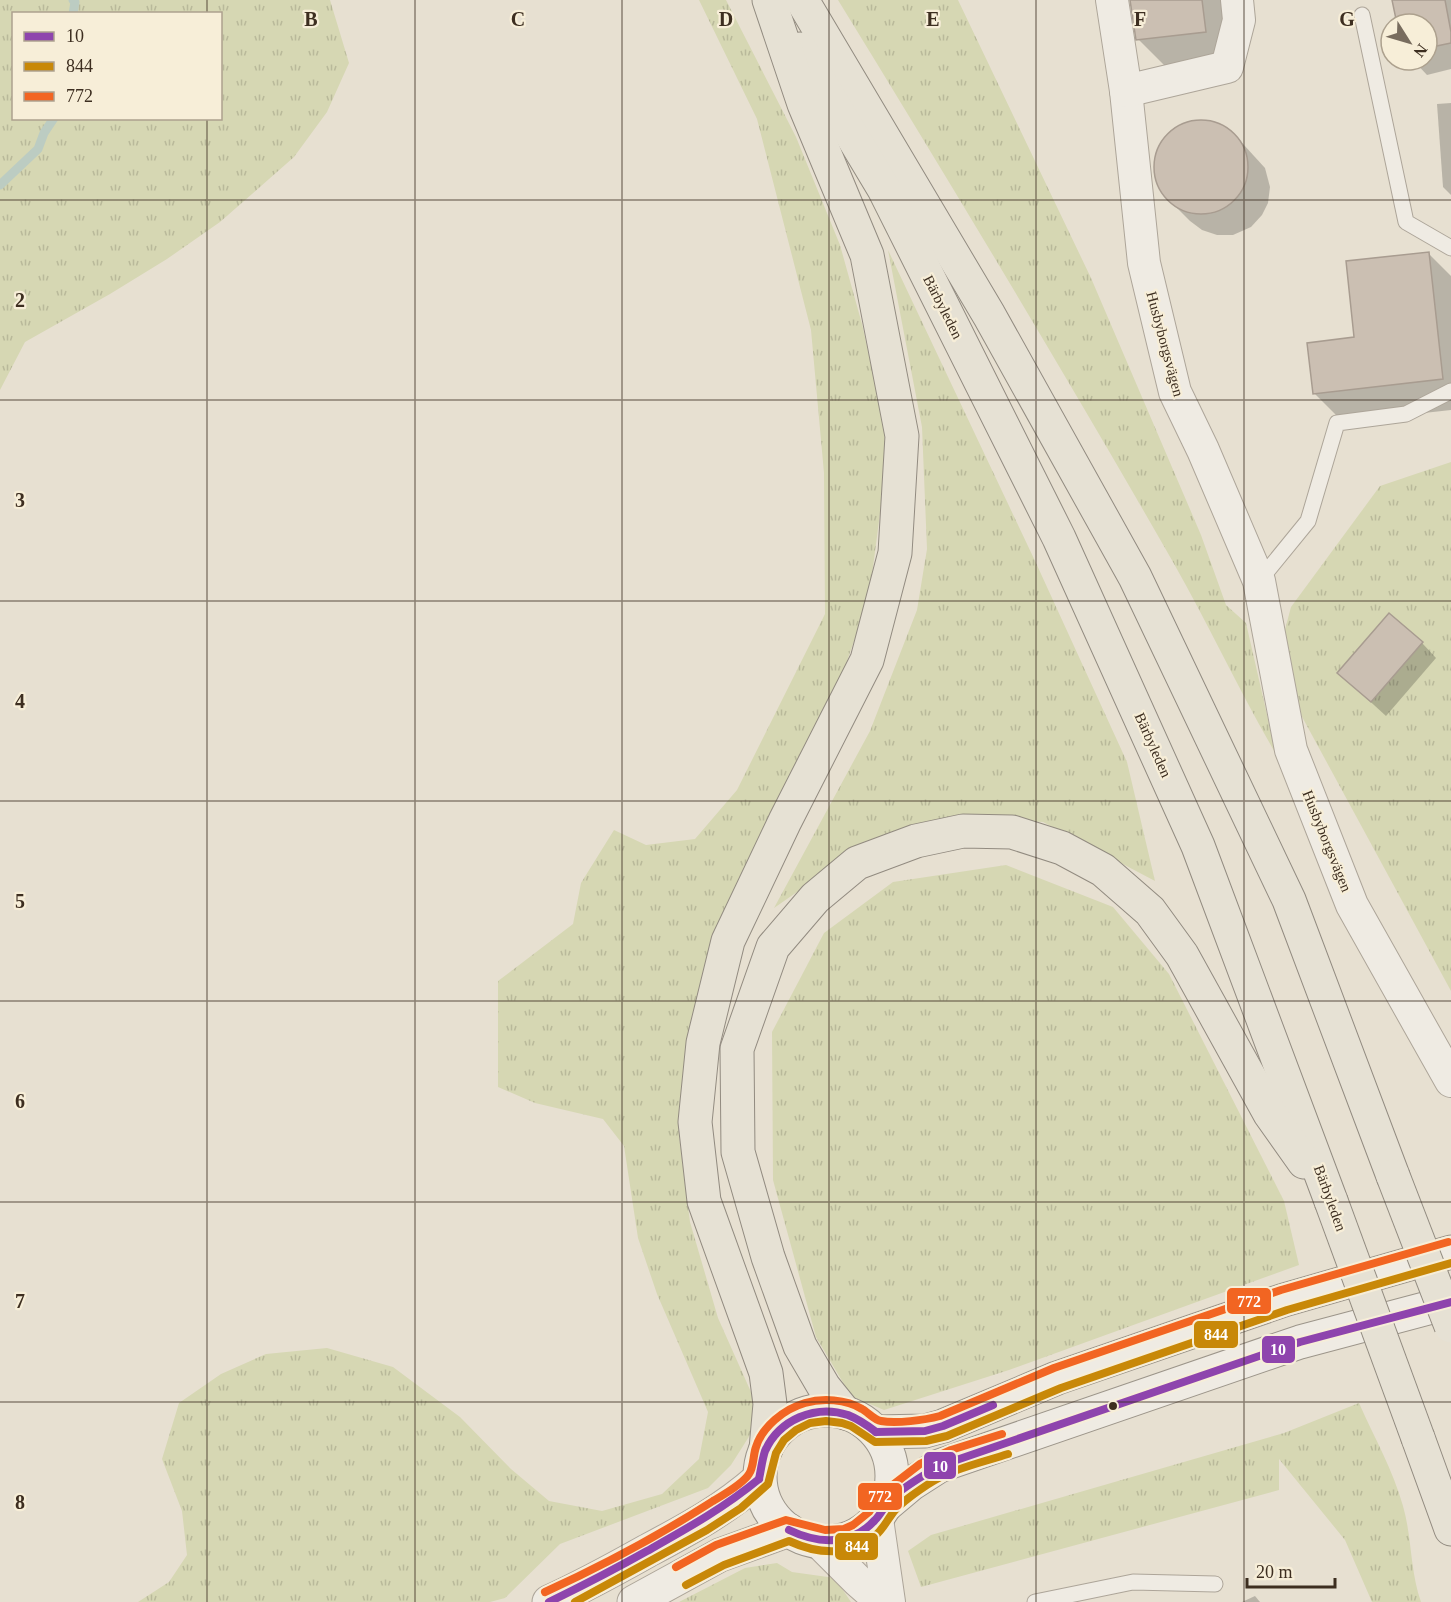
<svg xmlns="http://www.w3.org/2000/svg" width="1451" height="1602" font-family="Georgia,serif">
	<style>
		.grass { fill: url(#grass-tufts); fill-rule: evenodd }
		.shadow { fill: #0003 }
		.lines { fill: none; stroke-linecap: round; stroke-linejoin: round }
		.stream { stroke: #bcccc2; stroke-width: 9 }
		.building { fill: #cbbfb2; stroke: #a89c90; stroke-width: 1.5 }
		.service-casing { stroke: #ada599; stroke-width: 17 }
		.minor-casing { stroke: #ada599; stroke-width: 34 }
		.tertiary-casing { stroke: #ada599; stroke-width: 35 }
		.secondary-casing { stroke: #9c958a; stroke-width: 35 }
		.primary-casing { stroke: #928b80; stroke-width: 35 }
		.service { stroke: #efebe3; stroke-width: 15 }
		.minor { stroke: #efebe3; stroke-width: 32 }
		.tertiary { stroke: #efebe3; stroke-width: 33 }
		.secondary { stroke: #efebe3; stroke-width: 33 }
		.primary { stroke: #e6e1d4; stroke-width: 33 }
		.primary-bridge-casing { stroke: #928b80; stroke-width: 35; stroke-linecap: butt }
		.primary-bridge { stroke: #e6e1d4; stroke-width: 33 }
		.bus-1-casing { stroke: #f7eed8; stroke-width: 12 }
		.bus-2-casing { stroke: #f7eed8; stroke-width: 12 }
		.bus-3-casing { stroke: #f7eed8; stroke-width: 12 }
		.bus-1 { stroke: #8e44ad; stroke-width: 8 }
		.bus-2 { stroke: #c88808; stroke-width: 8 }
		.bus-3 { stroke: #f26522; stroke-width: 8 }
		.grid { fill: none; stroke: #3d2e20; stroke-width: 1.5; stroke-opacity: 0.55 }
		.bus-dot { fill: #3d2e20; stroke: #f7eed8; stroke-width: 2 }
		.labels { text-anchor: middle; stroke-width: 4.5; stroke-linejoin: round; paint-order: stroke }
		.street-label { font-size: 15px; fill: #3d2e20; stroke: #f7eed8 }
		.grid-label { font-size: 20px; text-anchor: middle; font-weight: bold; fill: #3d2e20; stroke: #f7eed8; stroke-width: 4.5; stroke-linejoin: round; paint-order: stroke }
		.line-badge { stroke: #f7eed8; stroke-width: 2 }
		.badge-label { font-size: 16px; text-anchor: middle; font-weight: bold; fill: #fff }
	</style>
	<defs>
		<pattern id="grass-tufts" width="24" height="20" patternUnits="userSpaceOnUse" patternTransform="scale(1.5)"><rect width="24" height="20" fill="#d6d7b3"/><path d="M3 7l-1-3M5 7V3M7 7l1-3M15 17l-1-3M17 17v-4M19 17l1-3" fill="none" stroke="#b9b99a"/></pattern>
	</defs>
	<rect width="100%" height="100%" fill="#e7e0d1"/>
	<g class="grass">
		<path d="M0,0h330l19,63 -22,49 -33,45 -74,65 -53,37 -57,35 -85,48 -25,48zM14,14h206v104h-206z"/>
		<path d="M699,0h27l70,137 44,108 22,79 27,120 -20,154 -31,89 -144,328 -15,120 11,87 28,96 37,83 2,23 -26,41 -23,23 -148,56 -55,54 -15,4h-352l31,-20 18,-27 -5,-44 -20,-52 17,-56 42,-29 45,-20 61,-6 66,19 67,50 51,52 38,32 53,10 60,-17 37,-35 9,-47 -51,-118 -19,-56 -14,-92 -21,-27 -68,-16 -37,-16v-106l75,-57 8,-41 33,-53 32,15 49,-6 42,-49 88,-176 -1,-141 -13,-143 -54,-211z"/>
		<path d="M838,0h120l133,278 110,257 25,70 20,18 30,131c-37,-63 -67,-129 -103,-192 -108,-189 -221,-376 -335,-562z"/>
		<path d="M888,250l148,313 91,199 28,119 -112,-59 -84,-5 -87,23 -98,68 96,-177 47,-121 10,-61 -5,-122z"/>
		<path d="M1451,462v529l-176,-324 16,-60 89,-121z"/>
		<path d="M1006,865l107,42 56,67 115,227 15,64 -290,105 -125,40 -33,-14 -35,-59 -43,-157 -1,-148 52,-99 69,-51z"/>
		<path d="M1359,1403c15,34 34,67 44,103 9,31 7,65 18,96h-49l-27,-62 -66,-81v31l-358,97 -13,-36 23,-16 353,-102z"/>
		<path d="M777,1563l15,9 43,6 16,24h-172l66,-34z"/>
	</g>
	<g class="shadow">
		<path d="M1132,0h95l7,61 -67,7 -29,-29z"/>
		<path d="M1393,0h58v69l-24,6 -14,-15h14v-36h-28z"/>
		<path d="M1451,103v92l-8,-8 -6,-83z"/>
		<path d="M1203,121l16,3 14,9 32,35 5,19 -2,16 -6,12 -11,12 -18,8h-16l-15,-5 -12,-9 -23,-23 -7,-11 -5,-16 4,-21 8,-14 13,-10z"/>
		<path d="M1428,253l23,23v134l-108,12 -29,-29 42,-54z"/>
		<path d="M1422,643l14,15 -50,58 -47,-43z"/>
		<path d="M1255,1596l5,6h-18z"/>
	</g>
	<g class="lines">
		<g class="stream">
			<path d="M73,14l2,-12 -2,-2"/>
			<path d="M0,185l38,-36 6,-16 10,-15"/>
		</g>
	</g>
	<g class="building">
		<path d="M1130,0h72l4,32 -70,8z"/>
		<path d="M1392,0h53l6,32v11l-24,5v-24h-30z"/>
		<circle cx="1201" cy="167" r="47"/>
		<path d="M1429,252l14,127 -130,15 -6,-51 47,-6 -8,-76z"/>
		<path d="M1389,613l34,29 -52,60 -34,-29z"/>
	</g>
	<g class="lines">
		<defs>
			<g id="service">
				<path d="M1362,15l44,207 45,26"/>
				<path d="M1259,581l49,-60 29,-98 69,-9 45,-23"/>
				<path d="M1035,1602l98,-20 82,2"/>
			</g>
			<g id="minor">
				<path d="M1112,0l14,91 18,172 31,129 28,58 56,131 32,169 61,155 99,176"/>
				<path d="M1126,91l101,-24 12,-47 -2,-20"/>
				<path d="M877,1519l12,83"/>
				<path d="M819,1542l39,39 24,21"/>
			</g>
			<g id="tertiary">
				<path d="M549,1602c33,-15 66,-33 98,-51 41,-22 77,-41 112,-72"/>
				<path d="M634,1602l86,-47 69,-25"/>
			</g>
			<g id="secondary">
				<circle cx="826" cy="1476" r="66"/>
				<path d="M876,1432l49,-1 18,-5 114,-48 227,-78 167,-48"/>
				<path d="M886,1505l25,-21 28,-18 361,-124 151,-40"/>
			</g>
			<g id="primary">
				<path d="M802,0l187,315 146,262 154,323 104,276"/>
				<path d="M800,49l84,140 175,349 139,308 133,355"/>
				<path d="M845,1413l-21,-26 -24,-41 -32,-89 -30,-105 -1,-103 36,-102 42,-49 42,-35 59,-22 47,-10 49,1 50,16 41,22 47,41 32,44 88,159 34,48"/>
				<path d="M1418,1438l33,91"/>
				<path d="M766,1449l4,-45 -4,-31 -62,-172 -9,-79 8,-79 25,-102 57,-120 82,-161 28,-107 7,-117 -35,-181 -63,-151 -35,-104"/>
			</g>
		</defs>
		<use href="#service" class="service-casing"/>
		<use href="#minor" class="minor-casing"/>
		<use href="#tertiary" class="tertiary-casing"/>
		<use href="#secondary" class="secondary-casing"/>
		<use href="#primary" class="primary-casing"/>
		<use href="#service" class="service"/>
		<use href="#minor" class="minor"/>
		<use href="#tertiary" class="tertiary"/>
		<use href="#secondary" class="secondary"/>
		<use href="#primary" class="primary"/>
		<defs>
			<g id="primary-bridge">
				<path d="M1393,1176l58,150"/>
				<path d="M1331,1201l87,237"/>
			</g>
		</defs>
		<use href="#primary-bridge" class="primary-bridge-casing"/>
		<use href="#primary-bridge" class="primary-bridge"/>
		<defs>
			<g id="bus-1">
				<path d="M876,1432l49,-1 18,-5 50,-21"/>
				<path d="M759,1479c2,-9 3,-19 6,-28 14,-31 50,-47 83,-36 10,4 19,10 28,17"/>
				<path d="M789,1530c29,14 63,16 86,-10 7,-7 10,-16 17,-22 14,-13 31,-22 47,-32l361,-124 151,-40"/>
				<path d="M549,1602c33,-16 66,-33 98,-51 39,-22 77,-43 112,-72"/>
			</g>
			<g id="bus-2">
				<path d="M686,1585l38,-20 65,-24c28,13 61,16 86,-5 8,-7 11,-14 17,-22 8,-11 23,-21 35,-29 24,-16 53,-22 81,-31"/>
				<path d="M575,1602l132,-72 34,-22 27,-24 8,-31 8,-13 12,-10 14,-7 16,-2 16,2 9,3 24,16 51,-1 21,-5 114,-48 226,-78 164,-47"/>
			</g>
			<g id="bus-3">
				<path d="M676,1567l40,-22 70,-25 39,10 19,-1 9,-4 16,-13 7,-11 9,-10 35,-27 31,-14 51,-16"/>
				<path d="M545,1592c57,-26 115,-57 168,-91 10,-6 30,-17 36,-27 5,-7 4,-19 7,-27 6,-20 28,-38 49,-44 17,-5 41,-4 57,6 6,3 12,11 19,12 15,3 44,-1 59,-5l114,-48 227,-78 167,-48"/>
			</g>
		</defs>
		<use href="#bus-1" class="bus-1-casing"/>
		<use href="#bus-2" class="bus-2-casing"/>
		<use href="#bus-3" class="bus-3-casing"/>
		<use href="#bus-1" class="bus-1"/>
		<use href="#bus-2" class="bus-2"/>
		<use href="#bus-3" class="bus-3"/>
	</g>
	<path class="grid" d="M207,0v14M415,0v1602M622,0v1602M829,0v1602M1036,0v1602M1244,0v1602M207,118v1484M0,200h1451M0,400h1451M0,601h1451M0,801h1451M0,1001h1451M0,1202h1451M0,1402h1451"/>
	<circle class="bus-dot" cx="1113" cy="1406" r="5"/>
	<g class="labels">
		<g class="street-label">
			<text transform="translate(943 307) rotate(63)" y="5">Bärbyleden</text>
			<text transform="translate(1165 344) rotate(75)" y="5">Husbyborgsvägen</text>
			<text transform="translate(1153 745) rotate(66)" y="5">Bärbyleden</text>
			<text transform="translate(1327 841) rotate(68)" y="5">Husbyborgsvägen</text>
			<text transform="translate(1330 1198) rotate(70)" y="5">Bärbyleden</text>
		</g>
	</g>
	<g class="grid-label">
		<text x="311" y="26">B</text>
		<text x="518" y="26">C</text>
		<text x="726" y="26">D</text>
		<text x="933" y="26">E</text>
		<text x="1140" y="26">F</text>
		<text x="1347" y="26">G</text>
		<text x="20" y="307">2</text>
		<text x="20" y="507">3</text>
		<text x="20" y="708">4</text>
		<text x="20" y="908">5</text>
		<text x="20" y="1108">6</text>
		<text x="20" y="1308">7</text>
		<text x="20" y="1509">8</text>
	</g>
	<g class="line-badge">
		<rect x="1226" y="1287" width="46" height="28" rx="6" fill="#f26522"/>
		<rect x="1193" y="1320" width="46" height="29" rx="6" fill="#c88808"/>
		<rect x="1261" y="1335" width="35" height="29" rx="6" fill="#8e44ad"/>
		<rect x="923" y="1451" width="34" height="29" rx="6" fill="#8e44ad"/>
		<rect x="857" y="1482" width="46" height="29" rx="6" fill="#f26522"/>
		<rect x="834" y="1532" width="45" height="29" rx="6" fill="#c88808"/>
	</g>
	<g class="badge-label">
		<text x="1249" y="1307">772</text>
		<text x="1216" y="1340">844</text>
		<text x="1278" y="1355">10</text>
		<text x="940" y="1472">10</text>
		<text x="880" y="1502">772</text>
		<text x="857" y="1552">844</text>
	</g>
	<rect x="12" y="12" width="210" height="108" fill="#f7eed8" stroke="#ada18e" stroke-width="1.5"/>
	<rect x="24" y="32" width="30" height="9" fill="#8e44ad" stroke="#ada18e" stroke-width="1.5"/>
	<text x="66" y="42" font-size="18" fill="#3d2e20">10</text>
	<rect x="24" y="62" width="30" height="9" fill="#c88808" stroke="#ada18e" stroke-width="1.5"/>
	<text x="66" y="72" font-size="18" fill="#3d2e20">844</text>
	<rect x="24" y="92" width="30" height="9" fill="#f26522" stroke="#ada18e" stroke-width="1.5"/>
	<text x="66" y="102" font-size="18" fill="#3d2e20">772</text>
	<g transform="translate(1409 42) rotate(127)"><circle r="28" fill="#f7eed8" stroke="#ada18e" stroke-width="1.5"/>
	<path d="M0-4.5L10 22L0 15L-10 22Z" fill="#786c5e"/>
	<text y="-9" font-size="16" font-weight="bold" text-anchor="middle" fill="#3d2e20">N</text>
	</g>
	<path d="M1247 1578v9h88v-9" fill="none" stroke="#3d2e20" stroke-width="3"/>
	<text x="1256" y="1578" font-size="18" fill="#3d2e20" stroke="#f7eed8" stroke-width="4.5" paint-order="stroke">20 m</text>
</svg>
